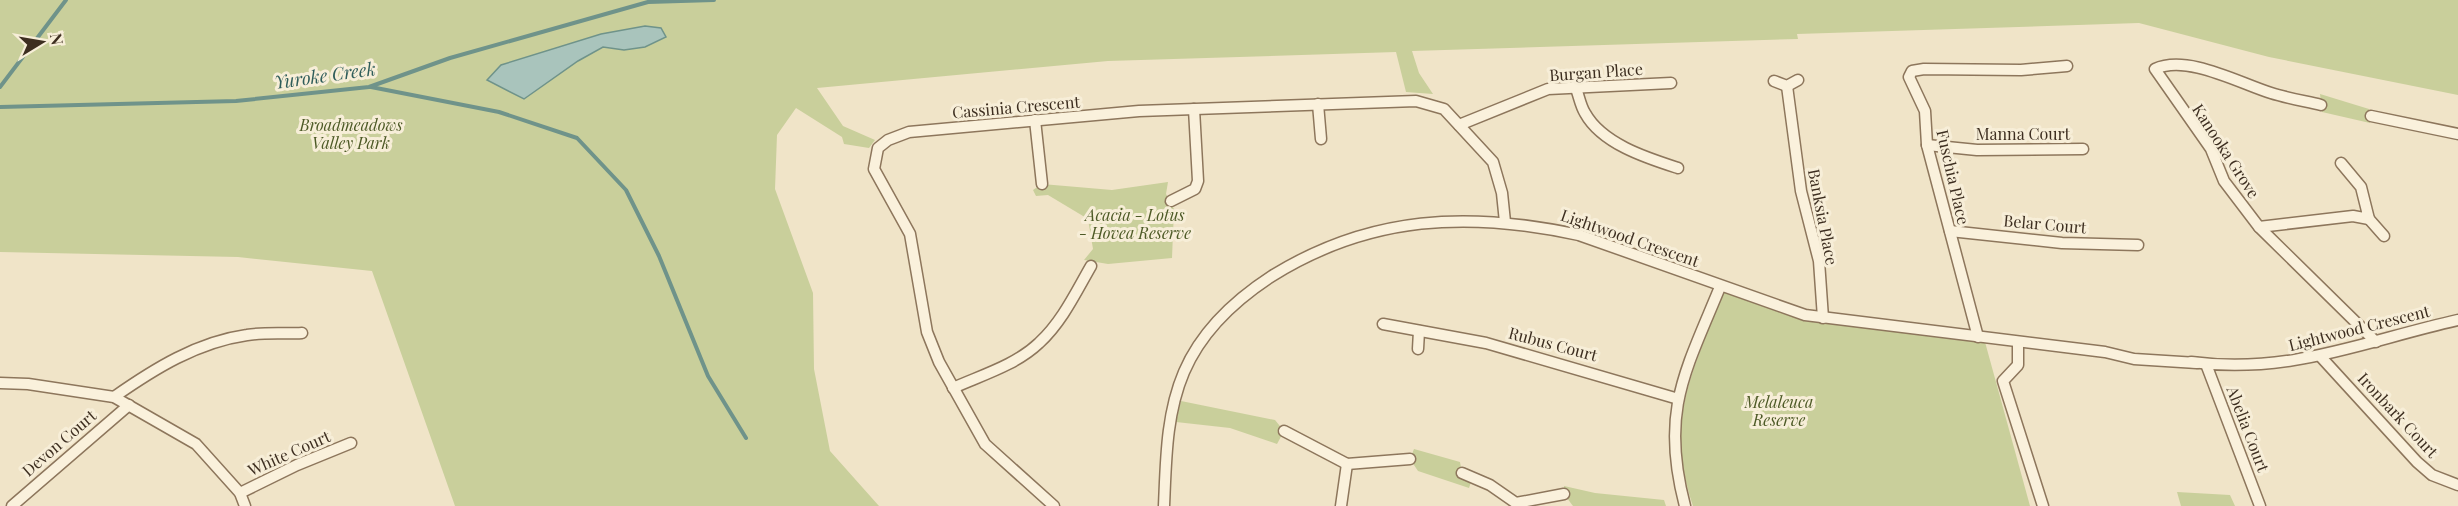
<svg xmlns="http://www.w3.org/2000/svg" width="2458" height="506" font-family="'Playfair Display',serif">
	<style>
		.green { fill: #c9cf9b }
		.water { fill: #a9c4bc; stroke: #6f938a; stroke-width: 1.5 }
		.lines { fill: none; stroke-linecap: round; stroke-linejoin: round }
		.stream { stroke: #6f938a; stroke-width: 4 }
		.minor-casing { stroke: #8d765c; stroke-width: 13 }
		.minor { stroke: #faf1dc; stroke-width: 10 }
		.labels { text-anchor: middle; stroke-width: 6; stroke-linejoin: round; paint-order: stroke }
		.street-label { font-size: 16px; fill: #3d2e20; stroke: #f7eed8 }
		.park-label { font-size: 16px; font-style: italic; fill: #4d5a26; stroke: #f7eed8 }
		.water-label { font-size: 18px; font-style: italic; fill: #2f5d5a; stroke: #f7eed8 }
	</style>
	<rect width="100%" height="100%" fill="#f0e4c8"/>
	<g class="green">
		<path d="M0,0h2458v95l-189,-38 -130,-34 -342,11 1,5 -386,12 7,22 14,21 -27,-2 -10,-40 -288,9 -291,27 26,38 32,14 -6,8 -25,-4 -2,-7 -46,-29 -19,27 -2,54 38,104 1,76 16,82 49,55h-424l-83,-235 -134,-14 -238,-5z"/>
		<path d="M2320,94l49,15 1,14 -48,-11z"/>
		<path d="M1168,182l-2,12 8,15 -2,49 -64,6 -24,-4 9,-11 -5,-30 -40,-24 -12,1 -3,-6 9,-6 70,6z"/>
		<path d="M1723,292l81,29 181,21 45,164h-337c-29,-87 0,-133 30,-214z"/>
		<path d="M1181,401l94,19 9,11 -7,13 -47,-16 -54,-6z"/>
		<path d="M1414,449l46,13 2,11 9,9 -2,6 -51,-17 -8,-12z"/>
		<path d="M1564,486l31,7 69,7 2,6h-93l-9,-12z"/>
		<path d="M2177,492l53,3 5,11h-54z"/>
	</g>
	<path class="water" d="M645,26l16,2 5,9 -21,10 -21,3 -21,-3 -25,14 -54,38 -37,-19 14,-15 100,-31z"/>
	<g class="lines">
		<g class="stream">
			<path d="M0,87l66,-87"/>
			<path d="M371,87l128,25 78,26 49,52 33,66 49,120 38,62"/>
			<path d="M0,107l236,-6 133,-14 81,-29 198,-56 66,-2"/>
		</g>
		<defs>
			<g id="minor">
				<path d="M1774,81l13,5 11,-6"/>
				<path d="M1575,86c4,9 5,19 10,27 17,31 62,45 93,55"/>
				<path d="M1787,86l14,105 18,70 4,57"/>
				<path d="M1318,104l3,35"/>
				<path d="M2321,105c-17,-4 -34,-7 -50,-12 -32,-10 -84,-39 -116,-24l56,80 13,32 35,46 117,115"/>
				<path d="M2371,116l87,18"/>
				<path d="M1035,120l7,64"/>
				<path d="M1459,125l89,-36 123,-6"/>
				<path d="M1927,145l50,5 106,-1"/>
				<path d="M1171,201l24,-12 3,-8 -4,-72"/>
				<path d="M2369,219l15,17"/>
				<path d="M2259,227l94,-11 16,3 -8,-32 -20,-24"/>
				<path d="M1950,231l112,12 76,2"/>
				<path d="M1383,324l103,19 189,55"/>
				<path d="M1978,337l-51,-192 -2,-34 -16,-34 3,-6 12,-2 97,1 46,-4"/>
				<path d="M2018,342v23l-15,16 40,125"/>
				<path d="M1418,349l1,-18"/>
				<path d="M2321,357l96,105 15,13 26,10"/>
				<path d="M2191,362c99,13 173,-21 267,-42"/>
				<path d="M2206,364l54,142"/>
				<path d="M0,383l28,1 86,13 82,47 44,49 5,13"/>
				<path d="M953,388c29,-13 63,-23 86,-45 23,-21 37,-51 52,-77"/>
				<path d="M114,397c40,-28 83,-55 133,-62 18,-3 37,-1 55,-2"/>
				<path d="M1284,431l63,33 63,-5"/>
				<path d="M1462,473l28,12 26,18 48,-9"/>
				<path d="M240,493l57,-28 54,-22"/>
				<path d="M12,506l117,-101"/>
				<path d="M1054,506l-69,-62 -46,-82 -12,-30 -17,-98 -36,-65 4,-21 10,-8 21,-8 230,-21 277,-10 28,8 49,53 9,31 3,29"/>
				<path d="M1164,506c2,-45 2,-92 20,-134 18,-42 51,-72 88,-96 98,-61 197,-65 307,-41l226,80 300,37 29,7 63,4"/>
				<path d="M1341,506l6,-42"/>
				<path d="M1685,506c-25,-94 0,-134 35,-219"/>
			</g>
		</defs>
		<use href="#minor" class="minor-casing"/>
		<use href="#minor" class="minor"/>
	</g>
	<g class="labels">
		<g class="street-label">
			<text transform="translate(1596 72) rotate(-4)" y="6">Burgan Place</text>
			<text transform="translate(1016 107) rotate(-5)" y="6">Cassinia Crescent</text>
			<text x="2023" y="140">Manna Court</text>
			<text transform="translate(2226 151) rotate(57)" y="6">Kanooka Grove</text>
			<text transform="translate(1953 177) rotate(77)" y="6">Fuschia Place</text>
			<text transform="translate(1823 217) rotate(79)" y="6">Banksia Place</text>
			<text transform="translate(2045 224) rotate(5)" y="6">Belar Court</text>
			<text transform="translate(1630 238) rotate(19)" y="6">Lightwood Crescent</text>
			<text transform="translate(2359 328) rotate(-14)" y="6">Lightwood Crescent</text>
			<text transform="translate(1553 344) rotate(15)" y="6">Rubus Court</text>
			<text transform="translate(2398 415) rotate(47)" y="6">Ironbark Court</text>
			<text transform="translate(2248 429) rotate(69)" y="6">Abelia Court</text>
			<text transform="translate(59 443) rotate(-41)" y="6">Devon Court</text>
			<text transform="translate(289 453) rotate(-24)" y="6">White Court</text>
		</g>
		<g class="park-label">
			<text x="351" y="131">Broadmeadows<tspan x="351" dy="18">Valley Park</tspan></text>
			<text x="1135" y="221">Acacia - Lotus<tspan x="1135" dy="18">- Hovea Reserve</tspan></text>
			<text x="1779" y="408">Melaleuca<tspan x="1779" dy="18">Reserve</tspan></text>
		</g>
		<g class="water-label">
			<text transform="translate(325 76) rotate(-8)" y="6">Yuroke Creek</text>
		</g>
	</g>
	<g transform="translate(42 42) rotate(79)" stroke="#f7eed8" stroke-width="4.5" paint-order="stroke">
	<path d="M0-4.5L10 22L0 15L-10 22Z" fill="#3d2e20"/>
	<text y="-9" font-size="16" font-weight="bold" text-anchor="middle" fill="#3d2e20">N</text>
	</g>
</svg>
